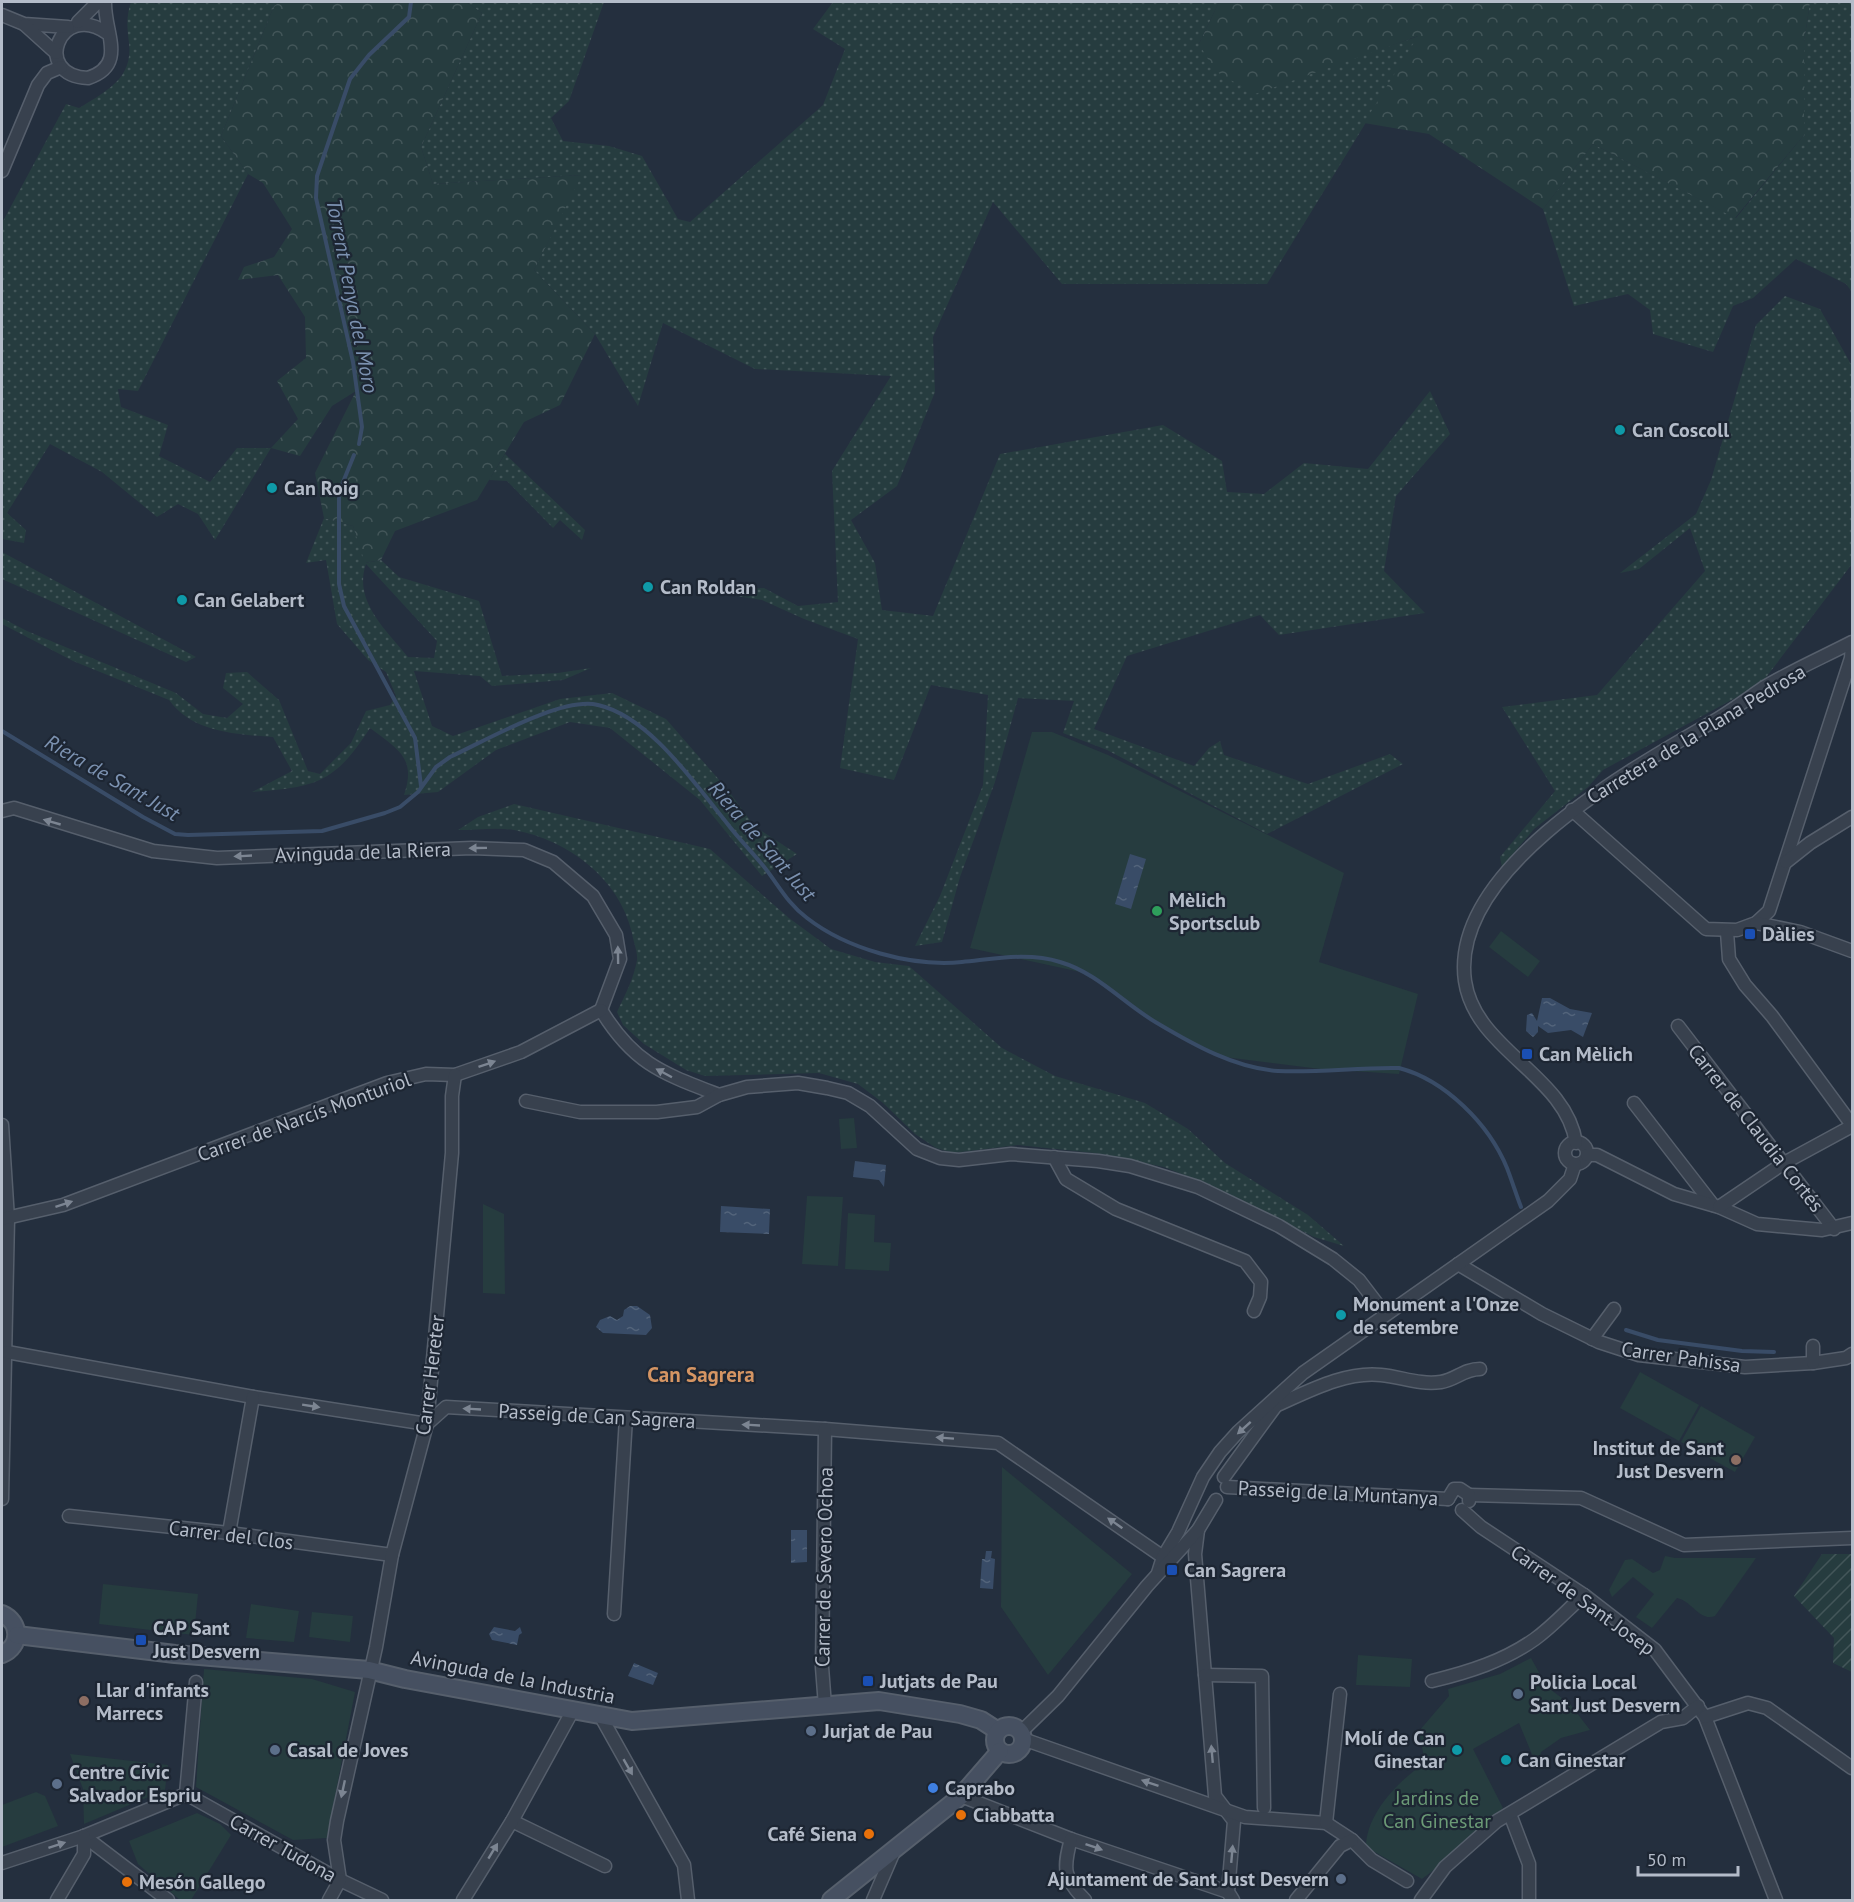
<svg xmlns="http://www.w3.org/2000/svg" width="1854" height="1902" font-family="'PT Sans',sans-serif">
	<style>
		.grass { fill: url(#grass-dots); fill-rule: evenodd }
		.forest { fill: url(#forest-crowns) }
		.park { fill: #263c3f }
		.garden { fill: url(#garden-furrows) }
		.water { fill: url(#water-ripples) }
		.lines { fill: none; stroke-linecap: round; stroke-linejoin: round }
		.stream { stroke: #394c67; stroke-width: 4 }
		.street-casing { stroke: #565f6c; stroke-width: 15 }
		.secondary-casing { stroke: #565f6c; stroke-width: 20 }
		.street { stroke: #38414e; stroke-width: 12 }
		.secondary { stroke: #465061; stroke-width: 16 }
		.oneway { fill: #7c8592 }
		.culture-dot { fill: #0f9aa8; stroke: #1d2633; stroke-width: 2 }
		.leisure-dot { fill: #2e9e5b; stroke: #1d2633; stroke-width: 2 }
		.transit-dot { fill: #1a4fb4; stroke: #1d2633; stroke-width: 2 }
		.education-dot { fill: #8d6e63; stroke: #1d2633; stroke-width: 2 }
		.service-dot { fill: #5c6f8a; stroke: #1d2633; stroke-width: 2 }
		.shop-dot { fill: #3f7fe0; stroke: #1d2633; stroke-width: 2 }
		.food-dot { fill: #e8710a; stroke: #1d2633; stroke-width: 2 }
		.labels { text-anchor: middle; stroke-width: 4.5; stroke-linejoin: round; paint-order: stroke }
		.poi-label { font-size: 20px; font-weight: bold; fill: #b4bcc9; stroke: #1d2633; text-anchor: start }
		.street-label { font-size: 20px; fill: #b4bcc9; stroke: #1d2633 }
		.park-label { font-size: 20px; fill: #6b9a76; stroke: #1d2633 }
		.water-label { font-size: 21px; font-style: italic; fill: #7c92b1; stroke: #1d2633 }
		.neighbourhood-label { font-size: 21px; font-weight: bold; fill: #d59563; stroke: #1d2633 }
	</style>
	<defs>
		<pattern id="grass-dots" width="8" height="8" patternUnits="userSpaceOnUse" patternTransform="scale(1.5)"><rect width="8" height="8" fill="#263c3f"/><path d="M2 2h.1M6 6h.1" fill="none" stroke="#435659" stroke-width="1.8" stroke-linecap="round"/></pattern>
		<pattern id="forest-crowns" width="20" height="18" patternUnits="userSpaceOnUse" patternTransform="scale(1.5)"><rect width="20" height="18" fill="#263c3f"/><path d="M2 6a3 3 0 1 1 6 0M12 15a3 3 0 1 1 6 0" fill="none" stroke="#435659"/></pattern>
		<pattern id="garden-furrows" width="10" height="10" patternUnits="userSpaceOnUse" patternTransform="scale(1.5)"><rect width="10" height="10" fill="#263c3f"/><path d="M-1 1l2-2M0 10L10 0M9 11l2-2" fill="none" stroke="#435659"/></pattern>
		<pattern id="water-ripples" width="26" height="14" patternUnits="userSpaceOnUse" patternTransform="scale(1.5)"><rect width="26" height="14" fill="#394c67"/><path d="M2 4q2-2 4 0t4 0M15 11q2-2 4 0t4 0" fill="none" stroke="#53647b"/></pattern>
	</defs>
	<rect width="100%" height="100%" fill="#242f3e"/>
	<g class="grass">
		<path d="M131,2h25l-1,2 5,-2h120l-6,4 -53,130 27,38 -110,217 -20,-2 3,18 47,18 -9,31 51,26 27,-34h34l-56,92 -17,-26 -20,-10 -21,13 -55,-45 -52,-28 -43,69 19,17 -2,13 -22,-4v-316l64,-119 13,4c27,-17 54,-29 50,-65 -2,-16 -3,-26 2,-41z"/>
		<path d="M466,2h138l-35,99 -18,17 12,23 46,5 33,10 36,63 12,3 133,-117 22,-56 -32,-20 20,-27h386l-20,42 142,18 78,-26 -152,248h-205l-69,-82 -60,135 2,55 -38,94 -46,34 24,43 7,47 51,6 67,-162 163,-29 59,36 5,31 37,2 40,-31 64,6 62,-78 20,43 -54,62 -12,75 41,42 -146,22 -19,-20 -133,41 -33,73 100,37 15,-18 11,-7 4,14 84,29 82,-30 13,10 -136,70 -160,-84 -44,-17 11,-32 -56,-3 -23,84 -35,95 -18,65 -27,4 25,-50 43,-111 5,-90 -57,-10 -37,95 -54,-12 18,-129 -54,-20 -42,-19 -64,-10 66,-2 34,18 40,-4 -6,-131 59,-95 -136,-7 -92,-46 -25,83 -43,-72 -61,-64 47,-95 -148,9 -12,-37 61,-134z"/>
		<path d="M1810,2h42v290l-6,-8 -50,-25 -43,39 -20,8 -20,46 -60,-18 -3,-24 -22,-16 -54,12 -31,-97 50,-65 143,74 68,-83v-93z"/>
		<path d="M1785,296l35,13 32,57v198l-91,120 -158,86 -15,17 -54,42 -32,38 -2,-10 55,-66 -53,-84 95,-12 108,-124 -15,-43 -51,41 -19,4 76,-59 15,-34 45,-155z"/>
		<path d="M505,454l80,76 -3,10 -22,-20 -7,8 -46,-47 -18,-1z"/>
		<path d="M324,518l29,8 13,37 15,-3 18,17 80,24 23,75 56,-3 33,-5 -28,12 -71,6 -12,-10 -66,-5 18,55 21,10 107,-37 52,-6 54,26 62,71 26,36 43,28 -35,22 -62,-76 -90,-72 -40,-6 -74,28 -58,42 -34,3c13,-38 -7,-46 -34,-67 -36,56 -54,59 -118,64l40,-21 -19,-34c-37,-3 -80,-4 -104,-37l-96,-39 -71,-37v-6l25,13 149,62 27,21 24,4 16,-14 -20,-16 3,-15 21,-1 32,28 29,71 12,3 31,-31 15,-32 24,-6 6,-9 -10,-24 -18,-12 -31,-36 -11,-64 -20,3zM366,564l71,77 -3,17 -26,-1c-22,-27 -55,-56 -42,-93z"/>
		<path d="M2,552l194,105 -10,5 -184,-83z"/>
		<path d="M514,804l196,45 79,69 42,31 44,13 34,4 93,82 53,28 90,27 43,26 37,34 83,52 36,31 -30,-9 -100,-50 -50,-20 -70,-14 -76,-8 -65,8 -17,-5 -21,-14 -32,-31 -25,-19 -39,-11 -114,3 -19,-6 -42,-26 -21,-19 -6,-13c8,-17 17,-34 20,-52 1,-8 -4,-19 -5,-27 -13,-55 -64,-93 -118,-103 -17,-3 -38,0 -56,0l20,-13z"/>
	</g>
	<g class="forest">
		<path d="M280,2h186l16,11 -61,134 12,37 149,-9 -48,95 61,64 -35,71 -36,17 -47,78 -82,31 -14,29 -16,3 -12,-37 -29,-8 -9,-45 41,-82 -24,15 -32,50 -29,-8 27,-29 -21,-38 29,-23 -1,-41 -27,-42 -40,5 6,-13 30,-10 18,-28 -29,-46 -15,-9 -27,-38 53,-130z"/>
		<path d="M1219,2h591l-6,40v93l-69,83 -142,-74 -50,65 -114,-75 -65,-11 54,-87 -163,58 -40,-23 -16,-27z"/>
	</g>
	<g class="park">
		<path d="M1032,732h20l56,23 236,118 -25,89 99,32 -19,80 -79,-5 -96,-12 -57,-28 -82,-56 -115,-25z"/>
		<path d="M1501,931l39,30 -12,16 -39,-30z"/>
		<path d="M854,1118l3,30 -16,1 -2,-30z"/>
		<path d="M807,1196l36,1 -5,69 -36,-2z"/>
		<path d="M483,1204l21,10 1,80 -22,-1z"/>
		<path d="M848,1213l27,2 -1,27 17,1 -2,28 -44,-2z"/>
		<path d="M1640,1372l59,33 -20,36 -59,-33z"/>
		<path d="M1701,1406l54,31 -20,35 -54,-30z"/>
		<path d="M1002,1467l130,107 -84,101 -47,-68z"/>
		<path d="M1665,1556l10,2h81l-41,58c-15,6 -23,-15 -38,-18l-25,30 -16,-11 18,-23 -21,-17 -21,20 -3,-7 16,-30 7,-1 21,14 7,-3z"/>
		<path d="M103,1584l95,10 -4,41 -95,-11z"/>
		<path d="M251,1604l48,7 -5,31 -48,-4z"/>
		<path d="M312,1612l41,4 -3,26 -41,-5z"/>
		<path d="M1358,1655l54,4 -2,28 -54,-2z"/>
		<path d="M1531,1658l16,29 23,17 20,26 -29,8 -20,14 -3,17 -19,-46 -46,26 30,59 -34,35 -47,36 -56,-32c0,-33 33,-67 59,-84l-6,-32 30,-35 -1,-7 52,-15z"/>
		<path d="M204,1669l108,10 43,13 -28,146 -34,2 -97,-53z"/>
		<path d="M70,1754l98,11 -3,25 -81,34 -1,-35z"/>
		<path d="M36,1792l9,4 13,30 -56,21v-42z"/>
		<path d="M197,1813l23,11 11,11 -40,65h-11l-42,-36 -9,-23z"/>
	</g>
	<path class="garden" d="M1822,1554h30v118l-19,-9 1,-25 -40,-42z"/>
	<g class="water">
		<path d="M1130,854l16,5 -15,50 -16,-5z"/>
		<path d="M1542,998h8l20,11 22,4 -9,24 -12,-7 -23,3 -10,-7v6l-5,5 -7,-6 1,-16 5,-2 5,8z"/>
		<path d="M855,1161l31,4 -2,22 -5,-7 -26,-3z"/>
		<path d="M721,1206l49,3 -1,25 -49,-2z"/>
		<path d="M630,1306h7l13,9 2,13 -6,7 -43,-2 -7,-6 4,-7 10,-4 7,4 6,-4 1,-6z"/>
		<path d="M791,1530h16v32l-16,1z"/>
		<path d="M986,1551h6l-1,7 4,1 -2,30 -13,-1 2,-29h3z"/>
		<path d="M494,1627l21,4 5,-4 2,6 -3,2 -2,10 -25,-5 -3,-6z"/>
		<path d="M634,1663l24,10 -5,12 -25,-9z"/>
	</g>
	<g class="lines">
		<g class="stream">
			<path d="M359,444l3,-17 -9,-65 -37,-164 1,-22 33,-97 19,-24 40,-38 2,-15"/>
			<path d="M354,455l-15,37v92l5,22 71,132 6,48"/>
			<path d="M2,731l141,86 32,17 13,1 134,-4 63,-18 15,-6 18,-15 18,-25 14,-10c35,-16 112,-61 148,-52 52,12 96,78 128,117 12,16 26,30 39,46 14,18 23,36 42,50 40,31 104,49 155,44 32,-3 66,-10 98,0 38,11 64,42 97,61 37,22 78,45 121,48 41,2 81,-4 121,-3 46,12 90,56 108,100 5,13 9,26 14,39"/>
			<path d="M1626,1330l32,10 84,11 32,1"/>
		</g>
		<defs>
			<g id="street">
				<path d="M105,2c-1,30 23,63 -17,76 -57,-2 -28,-78 19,-45"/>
				<path d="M2,15l22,9 44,3"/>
				<path d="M78,22l20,-20"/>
				<path d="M25,25l31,28"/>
				<path d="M2,171l36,-86 9,-12 14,-6"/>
				<path d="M1572,810l134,119 31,1 19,-7 13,-12 82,-253 1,-15"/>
				<path d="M2,811l12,-3 139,43 64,7 255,-10 52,2 29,12 40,34 23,39 4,24 -19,51"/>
				<path d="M1786,862l24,-19 42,-26"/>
				<path d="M1756,923l44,9 52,19"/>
				<path d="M1727,932l2,27 16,26 27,31 80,109"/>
				<path d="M601,1010c33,54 61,63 118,85"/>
				<path d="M1678,1026l156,203"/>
				<path d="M526,1101l54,11h77l40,-5 22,-12 28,-8 51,-4 29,5 21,5 22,13 47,43 23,9 19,2 52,-6 87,7 32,5 68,21 81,39 54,33 26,21 26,34"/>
				<path d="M1634,1103l79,102"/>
				<path d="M2,1125l6,94 -6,280"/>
				<circle cx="1576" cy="1153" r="11"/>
				<path d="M1576,1143c-10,-68 -101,-93 -111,-162 -16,-112 168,-213 249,-260 17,-10 33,-22 49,-33 28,-17 60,-31 89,-46"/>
				<path d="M1587,1155h10l77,39 45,13 38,17 65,6 30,-7"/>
				<path d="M1054,1157l12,22 50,30 129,52 16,21 -1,15 -6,14"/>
				<path d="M1719,1207l65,-44 68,-37"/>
				<path d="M2,1219l61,-14 324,-122 39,-9 29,1 66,-23 80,-42"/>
				<path d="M1458,1264l84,50 57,28 40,13 106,12 68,-4 33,-5 6,-4"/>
				<path d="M1592,1339l22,-30"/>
				<path d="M1813,1346v17"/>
				<path d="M7,1352l246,45 174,27 19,-17 379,22 173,14 165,114"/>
				<path d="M1275,1406c32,-14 70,-35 106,-31 21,2 38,10 60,7 14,-2 23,-13 39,-13"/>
				<path d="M1224,1477l51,-70"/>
				<path d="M1227,1487l221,12"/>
				<path d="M1469,1495l112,3 103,47 168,-7"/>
				<path d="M1448,1499l6,-10h6l9,6v6"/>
				<path d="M1462,1510l19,17 103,68 71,55 50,67 71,183"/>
				<path d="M69,1516l160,17 163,22"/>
				<path d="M1198,1530l-3,24 20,242 19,25 -6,71 5,8"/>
				<path d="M229,1533l24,-136"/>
				<path d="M1158,1573l5,-16 15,-25 25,-55 17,-25 18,-20 65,-59 245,-172 22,-22 5,-15"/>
				<path d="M614,1614l12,-196"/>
				<path d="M1205,1675l57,1 2,132"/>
				<path d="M1432,1681c37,-9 72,-20 103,-42 18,-13 33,-30 49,-44"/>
				<path d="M825,1706l-3,-39 3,-238"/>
				<path d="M600,1715l84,150 4,35"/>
				<path d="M1705,1717l43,-14 19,5 85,60"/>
				<path d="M1021,1732l37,-36 89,-110 51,-56 18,-30"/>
				<path d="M1023,1739l222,78 81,6 26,17 20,20 35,21"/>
				<path d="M186,1794l154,86 42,20"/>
				<path d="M186,1794l10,-112"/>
				<path d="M961,1796l110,43 157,53"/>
				<path d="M1510,1814l19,50v36"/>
				<path d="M512,1821l93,45"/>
				<path d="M1326,1823l14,-129"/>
				<path d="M84,1836l84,64"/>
				<path d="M1071,1839c-8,29 -8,39 14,61"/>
				<path d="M2,1863l82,-27 102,-42"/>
				<path d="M340,1880l-6,-40 3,-19 39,-174 16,-92 35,-131 25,-271v-57l3,-21"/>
				<path d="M57,1900l27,-46v-18"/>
				<path d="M329,1900l11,-20"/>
				<path d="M463,1900l49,-79 61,-111"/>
				<path d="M873,1900l22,-51"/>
				<path d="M1296,1900l44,-54 12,-6"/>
				<path d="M1421,1900l24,-33 52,-46 164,-99 22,-4 15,-12"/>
			</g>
			<g id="secondary">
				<path d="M2,1614c19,8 19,33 0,40"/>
				<path d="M17,1635l158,19 194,16 36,9 227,42 247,-20 81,13 21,6 17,11"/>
				<circle cx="1009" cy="1740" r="14"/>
				<path d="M831,1900l130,-104 39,-45"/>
			</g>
		</defs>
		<use href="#street" class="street-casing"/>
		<use href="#secondary" class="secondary-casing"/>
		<use href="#street" class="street"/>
		<use href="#secondary" class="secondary"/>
	</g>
	<defs><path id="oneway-solid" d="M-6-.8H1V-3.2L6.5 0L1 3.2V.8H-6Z" transform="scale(1.5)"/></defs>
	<g class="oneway">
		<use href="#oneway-solid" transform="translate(52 822) rotate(-164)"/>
		<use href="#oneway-solid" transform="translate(478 848) rotate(179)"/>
		<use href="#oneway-solid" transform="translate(243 856) rotate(177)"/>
		<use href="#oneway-solid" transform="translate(618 955) rotate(-91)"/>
		<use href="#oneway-solid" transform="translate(487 1064) rotate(-19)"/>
		<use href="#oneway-solid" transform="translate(664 1073) rotate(-152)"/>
		<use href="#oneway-solid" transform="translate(64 1204) rotate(-18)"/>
		<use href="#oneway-solid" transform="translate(311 1406) rotate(9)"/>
		<use href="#oneway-solid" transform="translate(472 1409) rotate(-177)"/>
		<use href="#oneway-solid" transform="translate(751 1425) rotate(-177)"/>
		<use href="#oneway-solid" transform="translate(1244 1428) rotate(138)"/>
		<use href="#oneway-solid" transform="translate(945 1438) rotate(-176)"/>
		<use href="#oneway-solid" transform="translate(1115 1523) rotate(-145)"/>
		<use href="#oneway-solid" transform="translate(1212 1754) rotate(-95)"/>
		<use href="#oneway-solid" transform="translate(628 1767) rotate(60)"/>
		<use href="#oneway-solid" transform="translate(1150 1783) rotate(-161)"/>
		<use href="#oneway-solid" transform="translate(343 1789) rotate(102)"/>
		<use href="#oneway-solid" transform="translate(57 1845) rotate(-18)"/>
		<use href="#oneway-solid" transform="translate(1094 1847) rotate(19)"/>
		<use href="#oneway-solid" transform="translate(493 1851) rotate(-59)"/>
		<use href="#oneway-solid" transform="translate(1232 1854) rotate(-85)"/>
	</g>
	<g class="culture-dot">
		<circle cx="1620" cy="430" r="6"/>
		<circle cx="272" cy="488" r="6"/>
		<circle cx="648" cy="587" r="6"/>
		<circle cx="182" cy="600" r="6"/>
		<circle cx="1341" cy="1315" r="6"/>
		<circle cx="1457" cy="1750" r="6"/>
		<circle cx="1506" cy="1760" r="6"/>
	</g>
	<circle class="leisure-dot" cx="1157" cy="911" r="6"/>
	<g class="transit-dot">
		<rect x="1744" y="928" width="12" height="12" rx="3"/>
		<rect x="1521" y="1048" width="12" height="12" rx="3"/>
		<rect x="1166" y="1564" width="12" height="12" rx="3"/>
		<rect x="135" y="1634" width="12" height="12" rx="3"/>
		<rect x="862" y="1675" width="12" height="12" rx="3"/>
	</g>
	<g class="education-dot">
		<circle cx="1736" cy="1460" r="6"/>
		<circle cx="84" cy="1701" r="6"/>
	</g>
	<g class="service-dot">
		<circle cx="1518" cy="1694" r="6"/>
		<circle cx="811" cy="1731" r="6"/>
		<circle cx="275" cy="1750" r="6"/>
		<circle cx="57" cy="1784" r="6"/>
		<circle cx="1341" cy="1879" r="6"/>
	</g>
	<circle class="shop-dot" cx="933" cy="1788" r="6"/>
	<g class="food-dot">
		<circle cx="961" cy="1815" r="6"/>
		<circle cx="869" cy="1834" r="6"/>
		<circle cx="127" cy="1882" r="6"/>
	</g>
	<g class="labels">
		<g class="poi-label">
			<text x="1632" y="437">Can Coscoll</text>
			<text x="284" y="495">Can Roig</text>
			<text x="660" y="594">Can Roldan</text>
			<text x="194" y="607">Can Gelabert</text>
			<text x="1169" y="907">Mèlich<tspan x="1169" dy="23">Sportsclub</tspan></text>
			<text x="1762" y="941">Dàlies</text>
			<text x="1539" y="1061">Can Mèlich</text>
			<text x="1353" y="1311">Monument a l'Onze<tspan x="1353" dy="23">de setembre</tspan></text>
			<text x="1724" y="1455" text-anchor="end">Institut de Sant<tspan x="1724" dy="23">Just Desvern</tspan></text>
			<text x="1184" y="1577">Can Sagrera</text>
			<text x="153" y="1635">CAP Sant<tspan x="153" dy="23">Just Desvern</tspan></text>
			<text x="880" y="1688">Jutjats de Pau</text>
			<text x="1530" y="1689">Policia Local<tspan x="1530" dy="23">Sant Just Desvern</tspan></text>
			<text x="96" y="1697">Llar d'infants<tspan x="96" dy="23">Marrecs</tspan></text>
			<text x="823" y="1738">Jurjat de Pau</text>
			<text x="1445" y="1745" text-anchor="end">Molí de Can<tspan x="1445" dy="23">Ginestar</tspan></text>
			<text x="287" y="1757">Casal de Joves</text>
			<text x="1518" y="1767">Can Ginestar</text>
			<text x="69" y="1779">Centre Cívic<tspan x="69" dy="23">Salvador Espriu</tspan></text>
			<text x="945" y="1795">Caprabo</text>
			<text x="973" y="1822">Ciabbatta</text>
			<text x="857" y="1841" text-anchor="end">Café Siena</text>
			<text x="1329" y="1886" text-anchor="end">Ajuntament de Sant Just Desvern</text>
			<text x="139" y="1889">Mesón Gallego</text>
		</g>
		<g class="street-label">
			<text transform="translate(1696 734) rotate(-31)" y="7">Carretera de la Plana Pedrosa</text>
			<text transform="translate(363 852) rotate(-2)" y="7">Avinguda de la Riera</text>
			<text transform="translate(304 1117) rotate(-20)" y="7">Carrer de Narcís Monturiol</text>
			<text transform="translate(1756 1128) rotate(52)" y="7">Carrer de Claudia Cortés</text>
			<text transform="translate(1681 1357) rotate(8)" y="7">Carrer Pahissa</text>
			<text transform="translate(430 1375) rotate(-83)" y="7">Carrer Hereter</text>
			<text transform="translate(597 1416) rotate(3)" y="7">Passeig de Can Sagrera</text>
			<text transform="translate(1338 1493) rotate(3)" y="7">Passeig de la Muntanya</text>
			<text transform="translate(231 1535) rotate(7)" y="7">Carrer del Clos</text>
			<text transform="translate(824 1567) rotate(-89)" y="7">Carrer de Severo Ochoa</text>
			<text transform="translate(1583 1600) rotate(36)" y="7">Carrer de Sant Josep</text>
			<text transform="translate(513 1677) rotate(11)" y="7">Avinguda de la Industria</text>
			<text transform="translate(283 1848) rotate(29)" y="7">Carrer Tudona</text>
		</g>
		<g class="park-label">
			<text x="1437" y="1805">Jardins de<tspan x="1437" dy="23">Can Ginestar</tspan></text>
		</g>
		<g class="water-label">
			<text transform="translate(352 296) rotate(79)" y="7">Torrent Penya del Moro</text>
			<text transform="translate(112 778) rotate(30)" y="7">Riera de Sant Just</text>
			<text transform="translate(762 841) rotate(49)" y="7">Riera de Sant Just</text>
		</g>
		<g class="neighbourhood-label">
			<text x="701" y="1382">Can Sagrera</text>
		</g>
	</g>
	<rect width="1854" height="1902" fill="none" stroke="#b4bcc9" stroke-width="6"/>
	<path d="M1638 1866v9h100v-9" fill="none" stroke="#b4bcc9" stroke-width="3"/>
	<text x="1647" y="1866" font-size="18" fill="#b4bcc9" stroke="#1d2633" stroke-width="4.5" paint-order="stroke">50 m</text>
</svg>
